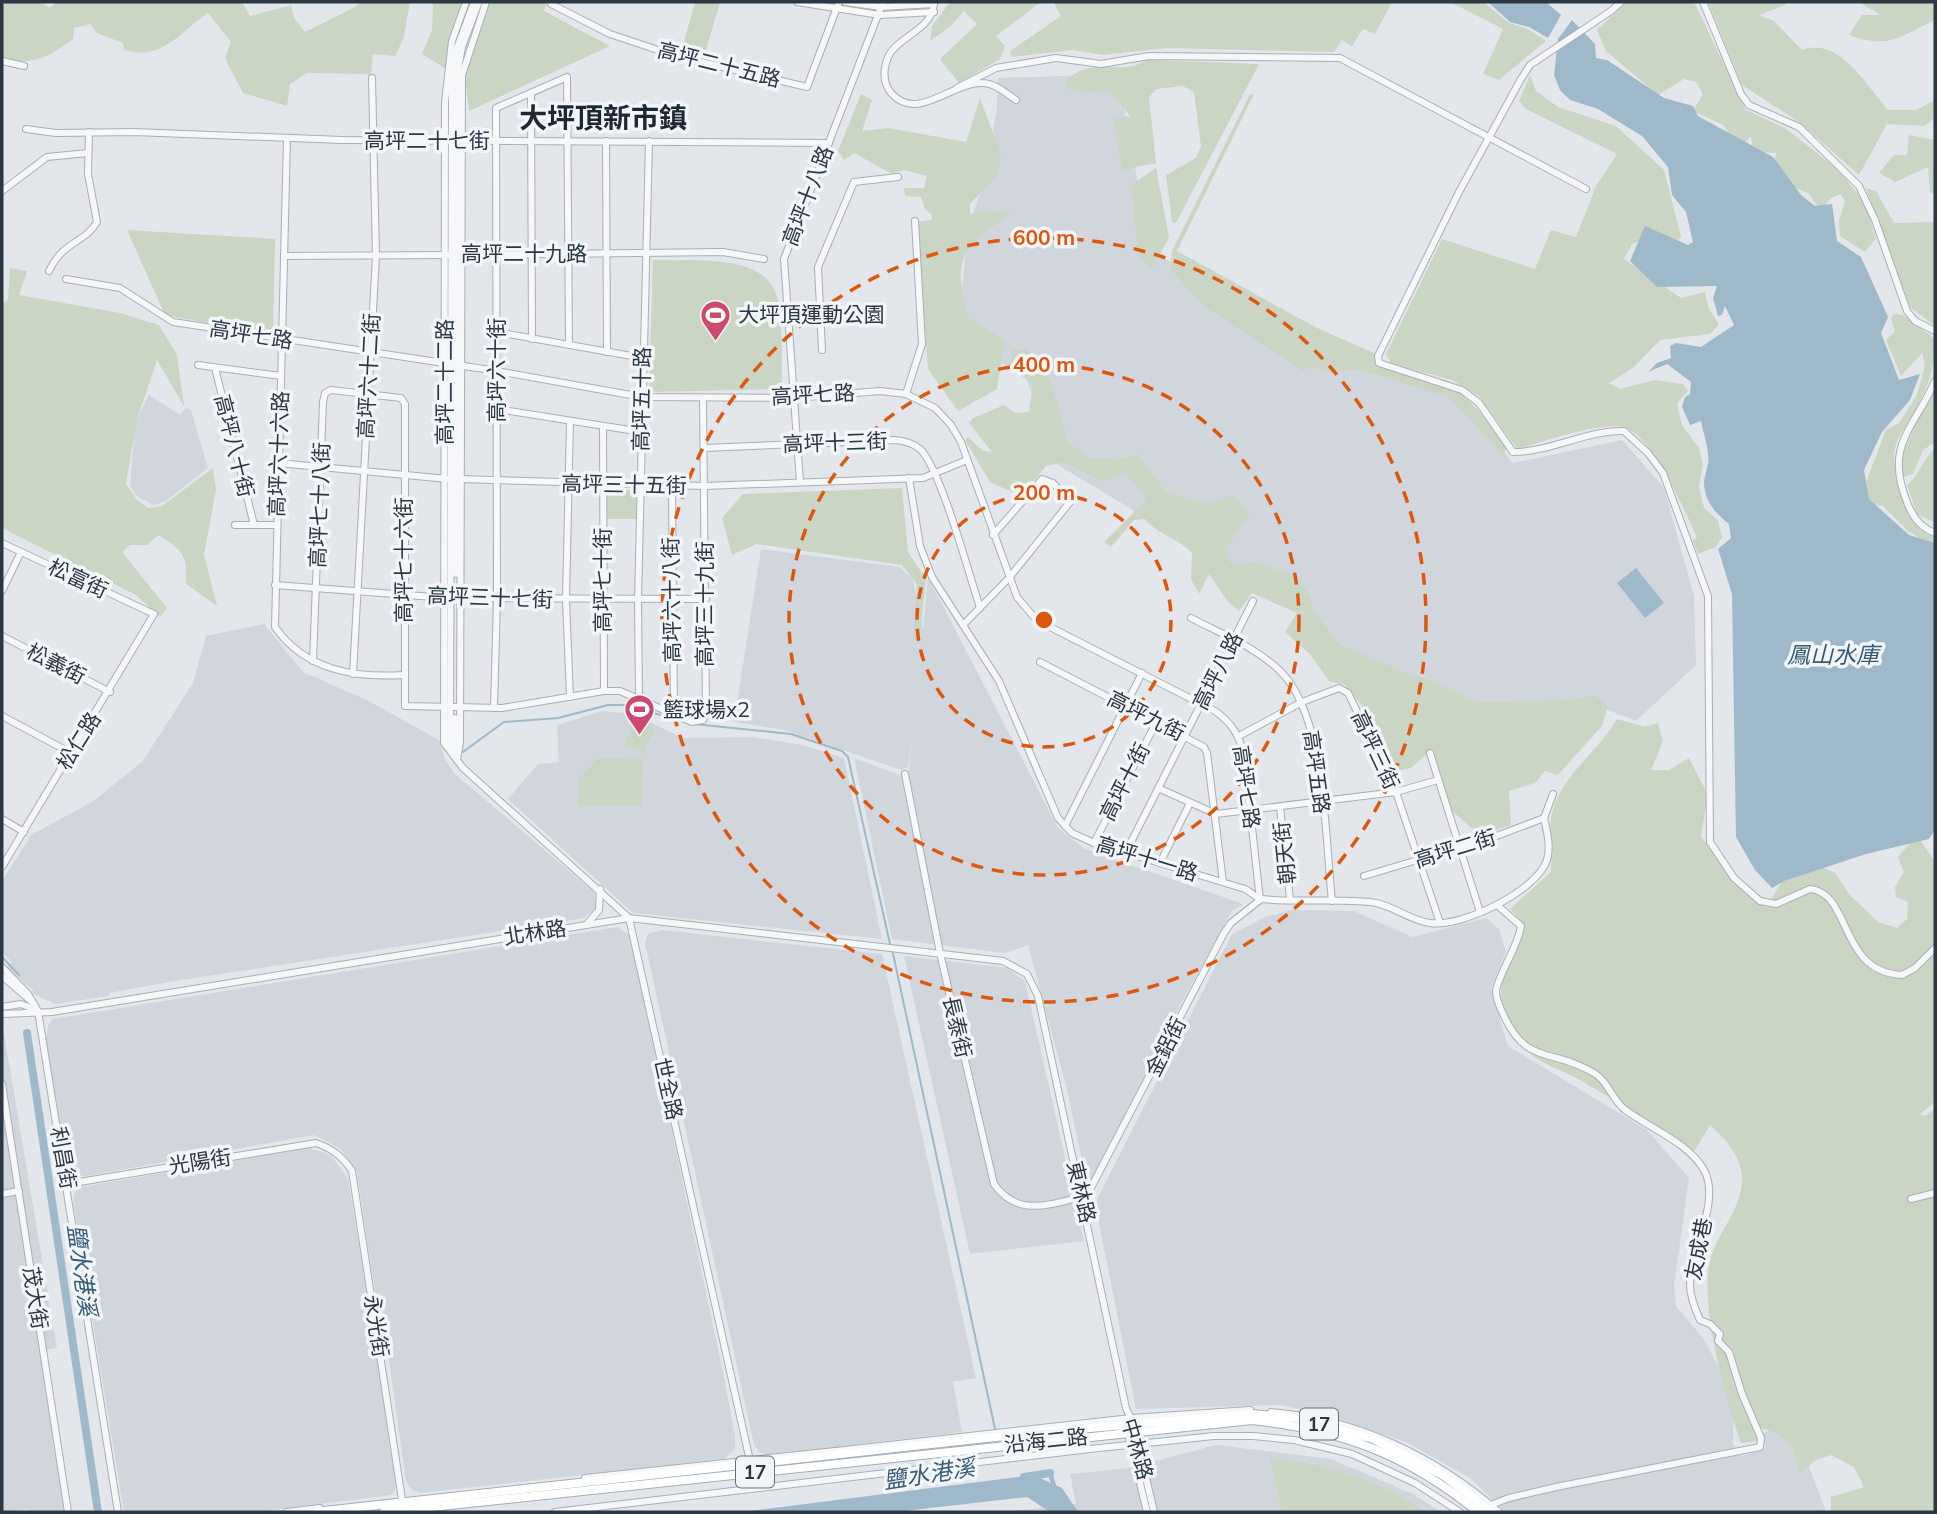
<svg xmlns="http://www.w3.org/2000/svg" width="1937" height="1514" font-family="Mulish,'Noto Sans TC',sans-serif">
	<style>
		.built { fill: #d1d6dd }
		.green { fill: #cad5c4 }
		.water { fill: #9eb9ca }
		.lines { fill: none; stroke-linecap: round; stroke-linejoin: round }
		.stream { stroke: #9eb9ca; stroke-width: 2 }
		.canal { stroke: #9eb9ca; stroke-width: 4.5 }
		.river { stroke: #9eb9ca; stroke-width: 8 }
		.minor-casing { stroke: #a8afb5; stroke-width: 8 }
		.major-casing { stroke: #a2adb6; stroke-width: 10 }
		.minor { stroke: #f6f7f9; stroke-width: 6 }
		.major { stroke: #fff; stroke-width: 8 }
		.ring { fill: none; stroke: #df570f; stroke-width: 3.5; stroke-dasharray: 12 9 }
		.labels { text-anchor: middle; stroke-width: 7; stroke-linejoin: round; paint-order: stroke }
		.shield { fill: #f3f6f8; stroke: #677079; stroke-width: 2 }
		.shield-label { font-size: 19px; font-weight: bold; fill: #2b3743 }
		.street-label { font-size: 21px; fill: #2b3743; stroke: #f3f6f8 }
		.poi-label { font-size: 21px; fill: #2b3743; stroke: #f3f6f8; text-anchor: start }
		.water-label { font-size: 23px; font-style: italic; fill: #355b77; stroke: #f3f6f8 }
		.district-label { font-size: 28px; font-weight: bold; fill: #1d2834; stroke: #f3f6f8 }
		.centre { fill: #df570f; stroke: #f3f6f8; stroke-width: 3.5 }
		.ring-label { font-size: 21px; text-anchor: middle; font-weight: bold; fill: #df570f; stroke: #f3f6f8; stroke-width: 7; stroke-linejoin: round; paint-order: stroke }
	</style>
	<rect width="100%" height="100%" fill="#e3e7eb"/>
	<g class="built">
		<path d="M1118,74l32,175 163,105 148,43 52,66 109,-23 42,48 30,108 2,69 -60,56 -46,-18 -111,19 -149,-75 -26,-34 -246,-148 -31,-85 -70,-47 12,-108 15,-43 13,-75 1,-29z"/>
		<path d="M149,395l31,20 6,-7 5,2 17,58 -42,33 -12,4 -18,-9 -6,-11 5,-63z"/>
		<path d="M761,549l139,18 13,13 10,49 5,-52 130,251 27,21 158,55 -11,7 -49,89 -95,188 -22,-102 -38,-141 -23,8 -113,-14 -38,-181 54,20 4,-39 -4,28 -7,3 -116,-40 -51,-8z"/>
		<path d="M264,624l39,48 64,28 72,40 6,20 10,14 140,119v16l-11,9 -415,64 -60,11v3l-54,8 -23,-11 1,-3 -26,-22 5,-6 -10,-10v-71l29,-46 61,-33 50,-40 51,-79 13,-47z"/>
		<path d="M602,711l32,3 48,24 71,-1 49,8 42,13 38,181 -249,-26 -125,-114 30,-35 21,-2 -2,-37z"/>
		<path d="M1291,910l63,1 58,26 74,-19 13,11 7,23 -15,36 17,58 139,84 42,48 -15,108 2,20 27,32 21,39 10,30 -1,36 8,14 25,-9 -3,-15 30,-10 33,89h-320l-36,-34 -64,-36 -80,-27 -46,-10 -144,4 -41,-206 137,-269 33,-17z"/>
		<path d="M617,927l13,8 94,442 11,60v12l-11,10 -304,34 -9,-4 -5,-8 -25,-177h-4l-20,-131 -16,-24 -27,-14 -227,41h-9l-11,-10 -21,-125 2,-15 5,-7z"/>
		<path d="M662,930l220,24 94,424 -23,4 9,50 -193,23 -10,-3 -5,-7 -109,-503 3,-8z"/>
		<path d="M904,956l103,12 18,13 59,260 -114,13z"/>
		<path d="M2,1022l55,326 -16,3 24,161h-36l-1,-3 -26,3z"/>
		<path d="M308,1148l23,7 17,24 49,301 -2,10 -4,5 -135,17h-132l-51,-311 2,-9 6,-5z"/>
		<path d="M1216,1445l115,14 82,35 28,18h-438l73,-8 -6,-30 59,-6z"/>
	</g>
	<g class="green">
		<path d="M2,2h39l9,6 7,-6h185l8,14 41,-11 3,13 11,14 50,-25 5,-5h53h-3l-6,35 -9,19 -22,-2 -2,20 -64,-1 -17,11 -3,22 -44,-13 -18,-35 6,-16 -23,-29c-28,19 -45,48 -84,37l-1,-7 -26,-10 -7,-9 -16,4 -1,11c-23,17 -42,29 -71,18z"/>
		<path d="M433,2h30l-18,66 -23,-14 10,-24z"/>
		<path d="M489,2h58l-3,9 66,35 -141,65 -4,-34z"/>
		<path d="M695,2h25l-16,55 -22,-8z"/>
		<path d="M950,2h91l-45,34 9,10 -5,13 -41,24 -19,-24 37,-35 -13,-13 -12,14 -22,16 2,-15z"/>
		<path d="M1053,2h339l-17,32 -12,-5 -11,17 -10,-6 -8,12 -167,-4 -64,7 -30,-5 -61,7 -2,-6 51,-35z"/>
		<path d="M1450,2h33l26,21 19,6 18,12 -47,39 -16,-6 20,-45z"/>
		<path d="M1627,2h67l52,108 39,18 51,40 28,33 12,37 -11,14 -25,-16 -1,-16 6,-19 -5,-7 -9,4 -10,13 -12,-17 -37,-17 4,-24 -23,-1 -2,-16 -11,11 -17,-22 -30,-14 10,-17 -7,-12 -12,-3 -26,16 -52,-44 -9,-21z"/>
		<path d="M1708,2h78l-1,3 -26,10 15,6 28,29c37,-14 64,35 86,60h28l19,-10v18l-11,8 -37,-2 -28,51 -60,-53 -57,-37z"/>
		<path d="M1858,2h77v18c-35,16 -45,30 -86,15l13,-20h19z"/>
		<path d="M1147,60l112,4 -83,159 -4,-1 -6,-47 30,-17 5,-12 -7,-54 -11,-6 -27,3 -7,8 7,66 -34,7 -9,-51 17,-3 -18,-23 -41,-2 -7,-9c32,-29 53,-4 83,-22z"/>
		<path d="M1530,75l6,16 22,16 58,19 48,44 17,66 -7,11 -21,-11 -21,8 -8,15 57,39 24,-6 4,17 10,15 -9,10 -50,6 -27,28 -24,15 11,6 35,-9 28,4 5,7 -11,13 5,21 17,23 4,17 -4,21 5,22 14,12 4,17 -6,10 -18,7 -5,-13 4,-4c-12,-25 -48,-111 -79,-111 -33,0 -70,15 -101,23l-38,-53 -27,-16 -60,-16 -6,-10 56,-115 93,30 16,-39 25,7 20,-51 21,-32 -91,-45 -7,-8z"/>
		<path d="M861,94l11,6 -10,31 26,-3 78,14 14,-44 21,57 -3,19 -28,30v10l11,-3 31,2c-51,36 -61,44 -43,105l36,22 -8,49 -39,22 -30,-42 -11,-147 14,-2 1,-5 -7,-6 -4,-12 -16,-1 -1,-8h20l3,-12 -23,-6 -12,4 -38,-21 -10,7 -6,-9z"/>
		<path d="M1250,94h4l-77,157 138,76 59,26 1,10 86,31 17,16 29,37 -4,8 -54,-58 -93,-28 -28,4 -15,-7 -10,5 -99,-65 -34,-37 2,-18z"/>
		<path d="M1909,135l26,5v54l-5,-1 -2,-26 -33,15 -16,-9 15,-18h13z"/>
		<path d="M1156,168l13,70 -18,32 -13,-17 -7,-68z"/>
		<path d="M1866,188l10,3 18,32 41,-1v104l-25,-19z"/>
		<path d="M127,230l148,9 -2,96 -108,-20z"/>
		<path d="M653,260c37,2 112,-9 124,37 7,22 4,67 5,92l-133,3z"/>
		<path d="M10,268l17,3 -8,24 101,18 39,12 18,30 7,51 -27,-46 -20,59 -11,65 10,15 12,9 14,-2 51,-38 3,22 -12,65 13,51 -31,-22c1,-30 -3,-34 -28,-49l-11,10h-17l-8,7 45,56 -7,9 -24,-22 -134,-67v-224l6,-5z"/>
		<path d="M1894,314l9,1 32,24c0,31 -8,51 -23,77 -5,8 -13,19 -16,28 -7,25 10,89 39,93v10l-27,-16 -25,-25 -16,-2 -4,-14 23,-60 13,-7 18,-28 8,-30 -3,-12 -21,23 -15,-36 9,-9 -4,-12z"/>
		<path d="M1027,349l23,32 19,62 21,15 29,1 19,-5 28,38 41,12 26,-9 17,18 -24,36 3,13 9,3 16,-3 43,15 14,20 2,13 27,35 66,28 22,6 49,23 93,-2 24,-5 14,11 -6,20 -44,49 -13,-4 -10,12 -26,8 2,34 -31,10 -28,-24 -19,-62 -22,19 -15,3 -33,-64 -18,-22 -16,-4 -19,-27 -25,-22 12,-19 -45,-20 -13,18 -11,-9 -19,-28 -10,20 -8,-15 1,-26c-14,-15 -34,-18 -47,-34l-11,1 -23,27 -7,-5 43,-43 -22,-27 -22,10 -39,-20 -18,4 -25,30 -31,-14 -25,-42 3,-3 15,14 9,1 -23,-29 4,-5 31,-13 11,8 14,-1 4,-28 -23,-22 2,-12z"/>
		<path d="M1935,385v57l-12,8 -10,24 -12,4 -2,-17z"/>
		<path d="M1935,449v74l-18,-9 -10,-29c14,-11 15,-26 28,-36z"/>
		<path d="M902,488l6,64 18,27 -7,64 -6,-4 4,-54 -15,-20 -146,-21 -24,11 -10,-37 21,-24z"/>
		<path d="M607,490h30l-1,29h-30z"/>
		<path d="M1617,719l28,8 13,-4 5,18 -12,29h18l20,-12 19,37 -7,41 23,31 42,41 31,-52 38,17 14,21 29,28 19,6 10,-9 1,-17 -12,-5 -1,-10 9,-15 -6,-15 19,-22 16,24 2,-3v246l-15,12 5,2 10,-7v403h-104v-15l33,-10 -10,-20 -23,-12 -15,5 -16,13c-6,-28 -11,-37 -39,-45l-2,13 -18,2c-15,-42 -42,-139 -31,-182 7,-29 32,-51 32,-83 -1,-23 -17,-39 -32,-53l-18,30c-36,-28 -72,-52 -112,-75 -16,-9 -38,-16 -52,-28 -38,-34 -32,-90 -3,-127l-15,-16 41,-37c1,-17 -2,-37 0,-54 6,-40 48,-66 66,-99z"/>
		<path d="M636,720l19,9 -12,24 -19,-9z"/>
		<path d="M598,758l45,1 -1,47h-64l1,-28z"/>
		<path d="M1270,1458c62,7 104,20 156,54h-144z"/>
	</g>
	<g class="water">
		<path d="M1488,2h58l15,13 -13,23 -19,-11 -19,-5z"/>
		<path d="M1572,20l23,24 1,14 11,2 57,38 29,8 5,10 75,41 28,38 14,11 17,-2 5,37 24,16 27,60 -7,16 18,47 21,-6 -10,26 -28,32 -18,38 5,29 40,36 26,8v287l-6,9 -63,15 -82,27 -12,7 -17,-18 -19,-33 -4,-243 -14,-45 13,-11 -2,-14c-13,-10 -25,-23 -25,-42 1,-10 6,-18 4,-28 -1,-11 -5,-22 -7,-33l-11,4 -8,-18 3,-10 5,-3 1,-12 -24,-18 -19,8 9,-9 14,-5 -1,-12 6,-3 25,4 33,-22 -9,-19 -3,9 -4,1 -5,-18 4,-12 -60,1 -27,-26 15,-35 43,19 5,-3 -7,-30 -14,-17 -4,-28 -26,-31 -44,-27 -28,-9 -10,-10 -6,-15 4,-36z"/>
		<path d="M1636,568l28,35 -19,15 -28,-35z"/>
		<path d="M1033,1475l29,13 16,24h-28l-23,-15 -132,15h-152z"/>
	</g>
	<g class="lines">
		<g class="stream">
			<path d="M694,724l97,10 51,17 6,6 42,187"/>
			<path d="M463,752l41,-30 54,-4 50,-13h17l64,18"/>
			<path d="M892,949l103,480"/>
			<path d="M2,957l17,18"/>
		</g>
		<path class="canal" d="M1050,1473l4,13"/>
		<g class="river">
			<path d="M27,1033l71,479"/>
			<path d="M1024,1477l26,-4"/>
		</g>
		<defs>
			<g id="minor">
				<path d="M466,2l-14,39 -7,61 -1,641 19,25 166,150 127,570"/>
				<path d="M552,2l-1,2 59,30 66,22 131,31 32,-85"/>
				<path d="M797,2l83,13 54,-3"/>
				<path d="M845,2l36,5 53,-3"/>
				<path d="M934,2c-1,31 -42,34 -48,61 -3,11 -2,22 6,31 26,28 60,-12 90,-11 13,0 24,10 34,17"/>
				<path d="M1621,2l-10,9 -81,54 -9,14 -62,113 -81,164 1,7 83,27 17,13 34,49c38,0 74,-22 111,-21l24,22 15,20 45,123 2,246 24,36 26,23 16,3 34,-15c42,4 28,83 92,86l13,-7 20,-20"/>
				<path d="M1703,2l38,92 8,11 50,22 60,59 16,34 32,91 8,10 20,10"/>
				<path d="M2,61l22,5"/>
				<path d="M957,88l39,-20 60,-10 45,6 48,-8 191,2 246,131"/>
				<path d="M531,94l1,245"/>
				<path d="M26,129l30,4 78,-1 208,8 487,3"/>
				<path d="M287,138l-12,489c30,43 79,51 128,48"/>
				<path d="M606,141l1,211"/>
				<path d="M2,191l45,-34 41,-4"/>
				<path d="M459,255l264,-3 41,7"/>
				<path d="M284,256l164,-1"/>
				<path d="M49,271c15,-31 35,-27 48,-49l-9,-48 1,-42"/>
				<path d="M66,279l54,9 53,34 324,49 145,26 153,1 85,-7 26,3 29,14 16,17 10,17 56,155 16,19 17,11 165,84c17,12 24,24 29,44l16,145"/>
				<path d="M497,332l146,26"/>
				<path d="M822,350l-4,-83 36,-85 44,-5"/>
				<path d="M198,365l83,11"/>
				<path d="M215,368l39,157"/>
				<path d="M1935,381c-21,48 -51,64 -28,121 5,14 14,26 28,31"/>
				<path d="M906,394l16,-50 -7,-123"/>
				<path d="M497,409l145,23"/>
				<path d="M603,427l1,264"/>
				<path d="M704,448l191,-8c10,1 18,3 25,9 20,18 50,128 60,159"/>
				<path d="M278,463l170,16"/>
				<path d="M909,478l11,68 12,31 67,104 59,137 14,15 22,10 151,46c6,3 12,10 18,10 35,4 72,-1 107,3 22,2 38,18 60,21 31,5 107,-32 117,-63 4,-14 0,-28 -3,-42"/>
				<path d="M459,479l245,7 219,-8 44,-18"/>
				<path d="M800,482l-16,-223 99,-257"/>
				<path d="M672,486l2,228"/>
				<path d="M235,525h41"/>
				<path d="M2,543l152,71 -152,253"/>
				<path d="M456,574v-493l6,-34 17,-45"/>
				<path d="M275,585l172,13"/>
				<path d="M2,591l19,-39"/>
				<path d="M458,598l248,1"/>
				<path d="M1191,618c29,15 64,29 88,52 47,43 46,168 53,231"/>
				<path d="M964,624l45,-46 61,-76 -17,-19 -11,-4 -49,56"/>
				<path d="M2,636l108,56"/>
				<path d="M313,661l10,-259 2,-9 6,-3 70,8 4,6v302l97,2 102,-17h16l72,31 11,-2 3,-7 -3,-314"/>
				<path d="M1040,662l164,85 3,6 16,129"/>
				<path d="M353,674l23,-418 -4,-178"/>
				<path d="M570,697l-4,-97 4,-179"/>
				<path d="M639,698l-1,-98 11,-459"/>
				<path d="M494,708l3,-109 -1,-491 71,-31 2,268"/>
				<path d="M2,716l69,37"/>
				<path d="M455,718l1,31"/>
				<path d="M1239,736l63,-34 37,-14 9,5 48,99 44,131"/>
				<path d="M1430,753l50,159"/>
				<path d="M454,756l-4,-11 2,-667 5,-30 17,-46"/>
				<path d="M457,760l3,-18 2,-667 24,-73"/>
				<path d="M905,774l35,179 54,231c23,33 54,21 87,13"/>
				<path d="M1158,788l58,26 180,-22 42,-12"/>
				<path d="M1280,807l10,92"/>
				<path d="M1544,818l9,-24"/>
				<path d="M2,819l22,13"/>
				<path d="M1065,826l77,-153"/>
				<path d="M1094,843l63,-122"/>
				<path d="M1126,852l127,-251"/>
				<path d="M1160,863l30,-60"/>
				<path d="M1364,876l130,-39 50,-19"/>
				<path d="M587,924l12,-14 1,-21"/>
				<path d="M2,967l26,27 10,17 80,501"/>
				<path d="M2,976l30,26"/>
				<path d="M2,1007l19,-3 15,6"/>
				<path d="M2,1014l50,-2 577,-94 374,43 24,13 11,22 88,412 7,15 21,89"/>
				<path d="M2,1084l66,428"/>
				<path d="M67,1184l249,-41c17,6 26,13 36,28l51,335"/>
				<path d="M2,1194l17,-3"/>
				<path d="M1911,1199l24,-6"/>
				<path d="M1083,1203l141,-270 7,-10 29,-23"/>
				<path d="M1271,1412c86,7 164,44 228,100"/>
				<path d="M1125,1421l22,91"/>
				<path d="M836,1451l295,-33 119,-8"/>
				<path d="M585,1478l250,-27"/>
				<path d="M1483,1508l26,-10 47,-11 204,-40 1,-9 -19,-44 -13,-42 -11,-11 2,-7 -10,-10 -10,-4c-5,-11 -10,-23 -10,-35 1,-32 31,-86 14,-115 -16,-28 -55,-42 -80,-61 -13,-11 -16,-28 -30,-36 -41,-25 -67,-7 -90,-57 -4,-8 -8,-17 -8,-25 2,-16 22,-44 25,-65l-24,-21"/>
				<path d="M287,1512l33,-4"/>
				<path d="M555,1512l535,-63 124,-13h39l41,4 58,14 63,29 45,29"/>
			</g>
			<g id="major">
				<path d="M315,1512l717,-79 220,-19 43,4 78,21 71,37 47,36"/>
				<path d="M384,1512l868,-92c90,10 156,35 226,92"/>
			</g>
		</defs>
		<use href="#minor" class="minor-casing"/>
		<use href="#major" class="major-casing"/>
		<use href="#minor" class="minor"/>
		<use href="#major" class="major"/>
	</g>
	<g class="ring">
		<circle cx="1044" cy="620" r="127"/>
		<circle cx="1044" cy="620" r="255"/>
		<circle cx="1044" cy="620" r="382"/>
	</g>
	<defs>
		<symbol id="stadium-pin" viewBox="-11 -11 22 30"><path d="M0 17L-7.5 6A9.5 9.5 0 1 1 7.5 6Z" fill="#cd4a6f" stroke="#f3f6f8"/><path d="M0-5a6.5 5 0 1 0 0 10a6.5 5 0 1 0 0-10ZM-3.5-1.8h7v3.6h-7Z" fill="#fff"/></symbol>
	</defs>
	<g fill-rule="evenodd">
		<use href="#stadium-pin" x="698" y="298" width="35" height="47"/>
		<use href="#stadium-pin" x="622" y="692" width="35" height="47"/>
	</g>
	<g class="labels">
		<g class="shield">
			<rect x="1300" y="1408.5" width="38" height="31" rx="5"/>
			<rect x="736" y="1456.5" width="38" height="31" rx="5"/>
		</g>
		<g class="shield-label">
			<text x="1319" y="1431">17</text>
			<text x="755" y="1479">17</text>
		</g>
		<g class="street-label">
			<text transform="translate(719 65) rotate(14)" y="7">高坪二十五路</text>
			<text x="427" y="148">高坪二十七街</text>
			<text transform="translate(808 196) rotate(-69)" y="7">高坪十八路</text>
			<text x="524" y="261">高坪二十九路</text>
			<text transform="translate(251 335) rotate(9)" y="7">高坪七路</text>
			<text transform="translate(497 370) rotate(-90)" y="7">高坪六十街</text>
			<text transform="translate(369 376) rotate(-87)" y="7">高坪六十二街</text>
			<text transform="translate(445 382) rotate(-90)" y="7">高坪二十二路</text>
			<text transform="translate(813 395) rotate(-3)" y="7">高坪七路</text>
			<text transform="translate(642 399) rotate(-89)" y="7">高坪五十路</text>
			<text transform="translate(835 443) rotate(-2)" y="7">高坪十三街</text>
			<text transform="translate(234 446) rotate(76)" y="7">高坪八十街</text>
			<text transform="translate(279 454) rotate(-88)" y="7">高坪六十六路</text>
			<text transform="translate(624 485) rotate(1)" y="7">高坪三十五街</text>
			<text transform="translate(320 505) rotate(-88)" y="7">高坪七十八街</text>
			<text transform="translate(404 560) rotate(-90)" y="7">高坪七十六街</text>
			<text transform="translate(78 579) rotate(25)" y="7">松富街</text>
			<text transform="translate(603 580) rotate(-90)" y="7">高坪七十街</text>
			<text transform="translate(490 598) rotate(2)" y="7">高坪三十七街</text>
			<text transform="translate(672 600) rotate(-91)" y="7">高坪六十八街</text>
			<text transform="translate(705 604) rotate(-90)" y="7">高坪三十九街</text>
			<text transform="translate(56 664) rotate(27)" y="7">松義街</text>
			<text transform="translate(1218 671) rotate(-63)" y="7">高坪八路</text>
			<text transform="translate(1146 716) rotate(27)" y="7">高坪九街</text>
			<text transform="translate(79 741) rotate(-58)" y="7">松仁路</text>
			<text transform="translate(1375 750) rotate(65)" y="7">高坪三街</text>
			<text transform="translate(1316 772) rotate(82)" y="7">高坪五路</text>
			<text transform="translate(1125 782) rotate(-63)" y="7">高坪十街</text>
			<text transform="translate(1246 787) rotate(82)" y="7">高坪七路</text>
			<text transform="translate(1455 849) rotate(-17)" y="7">高坪二街</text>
			<text transform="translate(1285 853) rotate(-96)" y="7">朝天街</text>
			<text transform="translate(1147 859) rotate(17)" y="7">高坪十一路</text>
			<text transform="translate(535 933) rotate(-9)" y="7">北林路</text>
			<text transform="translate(957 1027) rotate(77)" y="7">長泰街</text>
			<text transform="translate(1166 1047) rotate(-63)" y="7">金鋁街</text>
			<text transform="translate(668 1089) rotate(77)" y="7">世全路</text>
			<text transform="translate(63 1158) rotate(80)" y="7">利昌街</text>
			<text transform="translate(200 1162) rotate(-9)" y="7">光陽街</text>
			<text transform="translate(1081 1192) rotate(77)" y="7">東林路</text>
			<text transform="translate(1699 1249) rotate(-79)" y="7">友成巷</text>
			<text transform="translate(35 1298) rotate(81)" y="7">茂大街</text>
			<text transform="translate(376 1326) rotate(81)" y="7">永光街</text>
			<text transform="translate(1046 1441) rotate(-6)" y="7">沿海二路</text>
			<text transform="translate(1137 1449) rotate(74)" y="7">中林路</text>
		</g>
		<g class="poi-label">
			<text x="738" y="322">大坪頂運動公園</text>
			<text x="663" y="717">籃球場x2</text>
		</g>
		<g class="water-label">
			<text x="1833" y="663">鳳山水庫</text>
			<text transform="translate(82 1270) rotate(82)" y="8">鹽水港溪</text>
			<text transform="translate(929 1474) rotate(-9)" y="8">鹽水港溪</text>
		</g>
		<g class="district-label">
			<text x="603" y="128">大坪頂新市鎮</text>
		</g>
	</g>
	<circle cx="1044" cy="620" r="10" class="centre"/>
	<g class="ring-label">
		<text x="1044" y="245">600 m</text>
		<text x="1044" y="372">400 m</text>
		<text x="1044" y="500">200 m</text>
	</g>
	<rect width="1937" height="1514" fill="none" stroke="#2b3743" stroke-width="7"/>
</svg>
